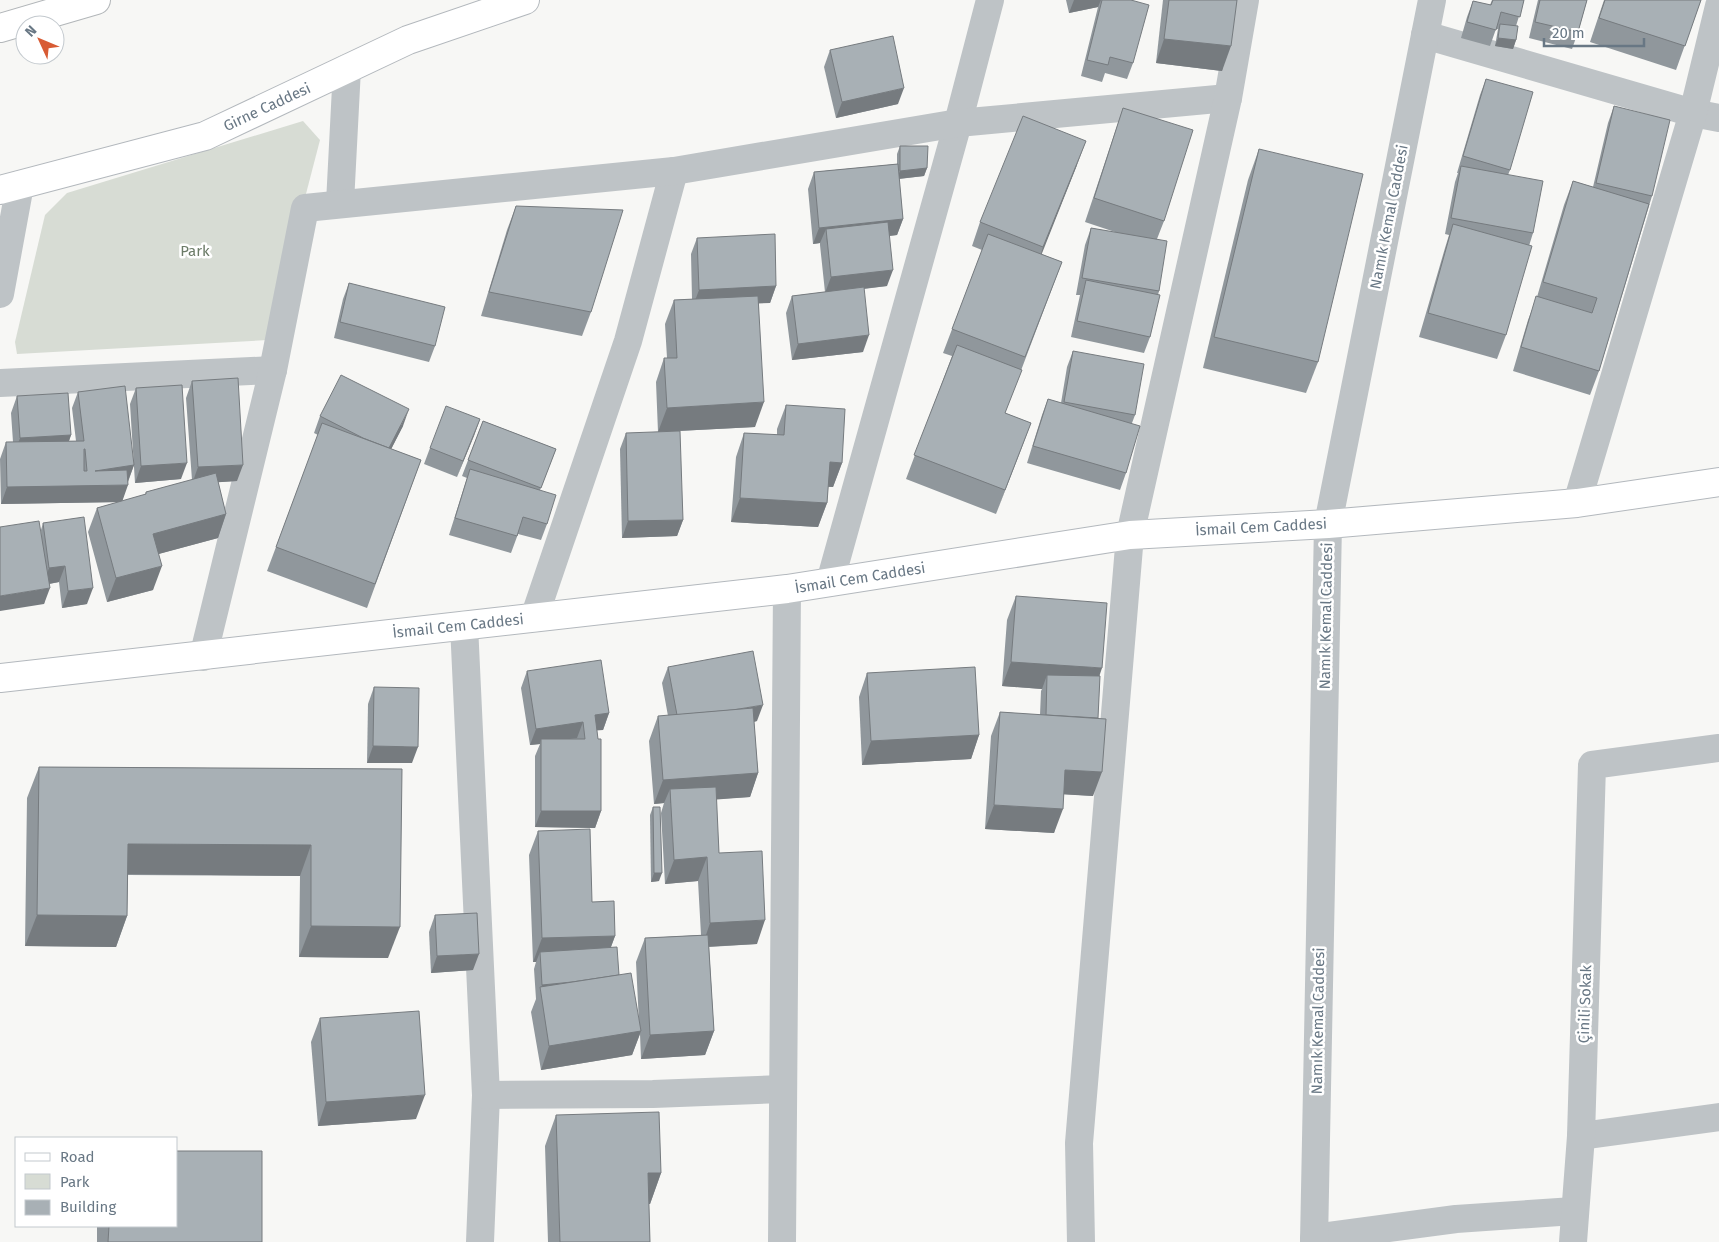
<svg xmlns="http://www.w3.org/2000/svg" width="1719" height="1242" font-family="'Fira Sans',sans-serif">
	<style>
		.green { fill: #d7dcd4 }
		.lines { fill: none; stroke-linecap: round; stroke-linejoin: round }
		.secondary-casing { stroke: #b3b8bd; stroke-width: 30 }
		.highway-casing { stroke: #b2b6b9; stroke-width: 30 }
		.street { stroke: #bec3c6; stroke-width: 28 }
		.secondary { stroke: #fff; stroke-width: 28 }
		.highway { stroke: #fff; stroke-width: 28 }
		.wall { fill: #90979c }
		.shaded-wall { fill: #767b7f }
		.building { fill: #a8b0b5; stroke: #767b7f; fill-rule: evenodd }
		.labels { text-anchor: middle; stroke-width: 5; stroke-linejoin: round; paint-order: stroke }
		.street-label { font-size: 15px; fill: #687784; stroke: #fff }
		.park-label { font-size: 15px; fill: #6b7b67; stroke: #fff }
	</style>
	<rect width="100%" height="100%" fill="#f7f7f5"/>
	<path class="green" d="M303,121l17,19 -52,200 -251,14 -2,-12 30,-127 22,-22z"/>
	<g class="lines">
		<defs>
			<g id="secondary">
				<path d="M0,190l205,-54 203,-96 117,-40"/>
				<path d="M0,678l787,-89 343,-54 198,-11 249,-21 142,-21"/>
			</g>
			<path id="highway" d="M0,28l96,-28"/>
		</defs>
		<use href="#secondary" class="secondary-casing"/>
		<use href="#highway" class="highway-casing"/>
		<g class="street">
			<path d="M1425,35l268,78 26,5"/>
			<path d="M340,203l7,-135"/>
			<path d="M0,294l20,-109"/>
			<path d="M0,383l273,-13"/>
			<path d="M1577,503l116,-390 26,-107"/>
			<path d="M830,582l128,-459 32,-123"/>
			<path d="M534,618l94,-277 46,-170"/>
			<path d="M464,625l22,470 -6,147"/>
			<path d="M203,657l70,-287 32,-162 369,-37 284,-48 270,-25"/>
			<path d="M486,1095l167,-1 129,-5"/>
			<path d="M1581,1136l138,-19"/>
			<path d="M1314,1238l142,-19 118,-8"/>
			<path d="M782,1242l5,-653"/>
			<path d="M1081,1242l-2,-99 51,-608 98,-437 17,-98"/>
			<path d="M1314,1242l14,-718 104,-524"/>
			<path d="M1573,1242l8,-106 11,-371 127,-17"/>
		</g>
		<use href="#secondary" class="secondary"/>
		<use href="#highway" class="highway"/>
	</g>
	<g class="wall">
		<path d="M1066,0h69h-2v63l-6,16 -22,-6 -3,9 -21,-6 17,-69 -29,6z"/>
		<path d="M1163,0h74l-15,71 -66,-8z"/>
		<path d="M1492,0h32l-8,26v14l-3,9 -18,-3 3,-17h-2l-6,17 -29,-8 6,-21 6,-16 17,4z"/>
		<path d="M1538,0h49l-9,32 -6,17 -43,-11z"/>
		<path d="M1604,0h97l-25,70 -86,-28z"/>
		<path d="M830,50l68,54 -62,14 -12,-51z"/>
		<path d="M1486,79l24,91 -2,5 25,58 -4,13 -23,89 -9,24 -78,-22 26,-89 4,-13 -4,-1 10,-52 3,-9h-1l23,-78z"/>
		<path d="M1614,106l38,90 -53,175 -9,24 -77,-24 15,-51 9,-23 27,-92 9,-24 20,6 15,-64z"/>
		<path d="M1123,108l41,113 -7,18 2,52 -1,4 -8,42 -6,16 -73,-16 9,-42h-4l9,-50 6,-17 27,5 -33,-11z"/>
		<path d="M900,146l27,22 -3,8 -25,3 4,40 -6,16 -8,1 -2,50 -23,3 -1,63 -71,8 -6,-47 6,-17 33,-4 -5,-47v-2l-7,1 -5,-55 6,-17 83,-8v-10z"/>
		<path d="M1259,149l59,213 -12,31 -103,-25 45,-188z"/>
		<path d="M1077,165l-36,89 21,8 -57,151 26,10 -35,91 -90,-35 46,-123 -9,-3 39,-103 -10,-4 8,-24z"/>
		<path d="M516,206l75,106 -9,24 -101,-20 26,-86z"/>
		<path d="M697,238l79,48 -6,17h-11l-4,124 -97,5 -2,-50 8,-24h3l-2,-34 9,-24 18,-1 -1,-45z"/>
		<path d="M349,283l86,63 -6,16 -95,-24 9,-39z"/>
		<path d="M1073,351l62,64 -3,8 -6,50 -6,17 -93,-27 15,-48 6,-16 13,4 6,-36z"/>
		<path d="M192,381l45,100 -19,1 8,32 -8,24 -60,16 -5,36 -46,12 -19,-70 9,-24 22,-6 -118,2 -1,-45 6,-17h7l-2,-29 6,-17 54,39 -2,6h7l-4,-33 6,-16 56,73 -6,17 -6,19 23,-6 1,-3 46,-12 -6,-82z"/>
		<path d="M136,388l45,91 -46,4 -5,-79z"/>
		<path d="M786,405l56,58 -9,24h-5l-1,16 -9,24 -87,-5 5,-65 8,-24 33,2v-6z"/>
		<path d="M320,416l83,10 -12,23 30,11 -54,148 -100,-37 51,-136 -4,-2z"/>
		<path d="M480,419l-23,58 -33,-13 6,-16z"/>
		<path d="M483,421l73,28 -16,41 7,34 -6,16 -23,-6 -7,19 -62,-18 18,-57 -5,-2z"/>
		<path d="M626,433l57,87 -6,16 -55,2 -2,-89z"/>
		<path d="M43,523l44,81 -25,4 -3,-26 -10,2 -5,20 -3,-74z"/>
		<path d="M1016,596l84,80 -7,120 -29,-2 -10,39 -69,-4 6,-93 9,-24 40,3 1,-24 1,-2 -40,-3 5,-66z"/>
		<path d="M668,667l89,54 -3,1 4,51 -8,24 -34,2 3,54 38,91 -48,3 5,84 -9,24 -64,4 -1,-25 -8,21 -91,15 -10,-58 5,-13 -2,-30 2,-7h-3l-4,-107 9,-24 54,71 23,34 -4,11 8,28 20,48 -3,-61 9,-24 56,-3 -3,-54 -33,3 -4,-71 3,-10 -10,1 -5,-63 9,-25h10l-6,-33z"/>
		<path d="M527,671l82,42 -6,17h-6l4,81 -6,17 -60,-1v-71l5,-12 -10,1 -9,-57z"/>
		<path d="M867,673l112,62 -8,24 -109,6 -3,-68z"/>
		<path d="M374,687l38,76h-45l1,-59z"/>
		<path d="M39,767l363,2 -14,189 -89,-1 1,-81 -172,-1 -1,41 -11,31 -91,-1 2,-148z"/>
		<path d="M653,807l6,74 -8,1 -1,-67z"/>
		<path d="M435,915l38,55 -42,3 -2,-41z"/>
		<path d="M320,1018l96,101 -98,7 -7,-84z"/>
		<path d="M556,1115l105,58 -11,31h-1l1,38h-102l-3,-96z"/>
		<path d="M97,1226h79l86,16h-165z"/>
	</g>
	<g class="shaded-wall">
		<path d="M1074,0h27l-3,7 -29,6z"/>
		<path d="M1498,38l18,2 -3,9 -18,-3z"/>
		<path d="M1164,39l67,7 -9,25 -66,-8z"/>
		<path d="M904,88l-6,16 -62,14 6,-16z"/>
		<path d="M1086,141l-9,24 -42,106 8,-24z"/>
		<path d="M927,168l-3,8 -27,3 3,-8z"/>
		<path d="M903,219l-6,16 -70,8 -1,-14 -6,14 -7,1 6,-16z"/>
		<path d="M893,270l-6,16 -62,7 6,-16z"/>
		<path d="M776,286l-6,17 -77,3 6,-16z"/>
		<path d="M869,335l-6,17 -71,8 6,-16z"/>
		<path d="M764,402l-9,25 -97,5 9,-24z"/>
		<path d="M409,409l-6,17 -21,41 6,-16z"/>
		<path d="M480,419l-6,17 -17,41 6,-16z"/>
		<path d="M1031,423l-9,24 -26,67 9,-24z"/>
		<path d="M71,435l-6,17 -51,2 6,-16z"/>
		<path d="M830,462l12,1 -9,24 -12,-1z"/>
		<path d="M187,463l-6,16 -46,4 6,-17z"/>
		<path d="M134,465l-6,16 -30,5 30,-1 -6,17 -121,2 6,-17 88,-16z"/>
		<path d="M243,465l-6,16 -45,3 6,-17z"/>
		<path d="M740,498l87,5 -9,24 -87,-5z"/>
		<path d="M226,514l-8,24 -74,20 9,-24z"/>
		<path d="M683,520l-6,16 -55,2 6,-17z"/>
		<path d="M65,566l-6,16 -16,3 6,-17z"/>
		<path d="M162,566l-9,24 -46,12 9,-24z"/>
		<path d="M50,588l-6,16 -44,7v-15z"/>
		<path d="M93,588l-6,16 -25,4 6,-17z"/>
		<path d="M1011,662l91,6 -8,24 -47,-17 -5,14 -40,-3z"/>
		<path d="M763,705l-6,16 -85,16 6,-17z"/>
		<path d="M609,713l-6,17 -14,1 6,-16z"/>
		<path d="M583,722l-6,16 -36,5v-4l-1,5 -10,1 6,-16z"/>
		<path d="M979,735l-8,24 -109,6 9,-24z"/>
		<path d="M373,746l45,1 -6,16h-45z"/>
		<path d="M1065,770l37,2 -9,24 -36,-2z"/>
		<path d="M758,773l-8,24 -80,6v-14l-6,14 -10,1 9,-24z"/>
		<path d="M994,805l69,4 -9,24 -69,-4z"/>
		<path d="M541,811h60l-6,17 -60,-1z"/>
		<path d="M128,844l183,1 -11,31 -183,-2z"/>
		<path d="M707,857l-9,24 -33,3 9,-24z"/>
		<path d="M654,873h8l-3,8 -8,1z"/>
		<path d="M37,915l90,1 -11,31 -91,-1z"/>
		<path d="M765,920l-8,24 -55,3 8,-24z"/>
		<path d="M311,926l89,1 -12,31 -89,-1z"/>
		<path d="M615,936l-9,24 -66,-8 -4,10h-3l9,-24z"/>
		<path d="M479,954l-6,16 -42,3 6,-17z"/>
		<path d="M619,979l-79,10 2,-4z"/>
		<path d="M641,1031l-9,24 -91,15 8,-24z"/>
		<path d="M714,1031l-9,24 -64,4 9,-24z"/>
		<path d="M425,1095l-9,24 -98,7 8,-24z"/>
		<path d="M648,1173h13l-11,31h-13z"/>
	</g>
	<g class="building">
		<path d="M1102,0h29l18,5 -16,58 -23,-6 -2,8 -21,-5z"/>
		<path d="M1169,0h68l-6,46 -67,-7z"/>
		<path d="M1493,0h31l-4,17 -19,-5 -5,18 -29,-8 6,-21 18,4z"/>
		<path d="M1540,0h47l-9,32 -43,-10z"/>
		<path d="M1605,0h96l-16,46 -86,-28z"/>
		<path d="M1500,24l18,2 -2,14 -18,-2z"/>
		<path d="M893,36l11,52 -62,14 -12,-52z"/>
		<path d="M1486,79l47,13 -23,78 -47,-14z"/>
		<path d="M1614,106l56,14 -18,76 -56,-13z"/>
		<path d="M1123,108l70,22 -29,91 -70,-23z"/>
		<path d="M1023,116l63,25 -43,106 -63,-25z"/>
		<path d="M900,146h28l-1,22 -27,3z"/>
		<path d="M1259,149l104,25 -45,188 -104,-25z"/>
		<path d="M898,164l5,55 -84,9 -5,-56z"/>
		<path d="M1461,166l82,15 -10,52 -82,-15z"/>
		<path d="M1573,181l76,23 -50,167 -78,-24 15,-51 56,17 5,-15 -54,-16z"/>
		<path d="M516,206l107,4 -32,102 -102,-20z"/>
		<path d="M888,222l5,48 -62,7 -5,-48z"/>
		<path d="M1453,224l79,22 -26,89 -78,-22z"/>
		<path d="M1091,228l76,13 -8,50 -77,-13z"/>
		<path d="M775,234l1,52 -77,4 -2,-52z"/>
		<path d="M988,234l74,28 -37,95 -73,-28z"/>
		<path d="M1086,280l74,15 -10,42 -73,-16z"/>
		<path d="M349,283l96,24 -10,39 -95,-24z"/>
		<path d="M864,287l5,48 -71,9 -6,-48z"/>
		<path d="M758,296l6,106 -97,6 -3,-50h13l-3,-58z"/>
		<path d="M957,345l65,25 -17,43 26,10 -26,67 -91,-35z"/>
		<path d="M1073,351l71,13 -9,51 -71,-13z"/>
		<path d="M341,375l68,34 -20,39 -26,-10 -43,-22z"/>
		<path d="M238,378l5,87 -45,2 -6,-86z"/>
		<path d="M182,385l5,78 -46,3 -5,-78z"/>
		<path d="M125,386l9,79 -39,6 32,-1 1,15 -121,2 -1,-45 78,-1 -6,-49zM84,449h1l2,22h-3z"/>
		<path d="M68,393l3,42 -51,3 -3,-42z"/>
		<path d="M1048,399l92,27 -14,47 -93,-27z"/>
		<path d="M786,405l59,4 -3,54 -12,-1 -3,41 -87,-5 4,-65 40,2z"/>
		<path d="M446,406l34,13 -17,42 -33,-13z"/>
		<path d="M483,421l73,28 -15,39 -73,-28z"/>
		<path d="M322,423l99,37 -46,124 -99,-37z"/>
		<path d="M680,431l3,89 -55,1 -2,-88z"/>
		<path d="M470,469l86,26 -9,29 -24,-7 -6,19 -62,-18z"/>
		<path d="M216,473l10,41 -73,20 9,32 -46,12 -19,-70 49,-14v-2z"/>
		<path d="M84,517l9,71 -25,3 -3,-25 -16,2 -6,-45z"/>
		<path d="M39,521l11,67 -50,8v-69z"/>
		<path d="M1016,596l91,7 -5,65 -91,-6z"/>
		<path d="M753,651l10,54 -30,5 -56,5 -9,-48z"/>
		<path d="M601,660l8,53 -14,2 3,24h3v72h-60v-72h44l-2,-17 -47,7 -9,-58z"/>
		<path d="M975,667l4,68 -108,6 -4,-68z"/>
		<path d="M1047,675l53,1 -2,42 -52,-3z"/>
		<path d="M374,687l45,1 -1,59 -45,-1z"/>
		<path d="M753,708l5,65 -95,7 -5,-64z"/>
		<path d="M1000,712l106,7 -4,53 -37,-2 -2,39 -69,-4z"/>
		<path d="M39,767l363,2 -2,158 -89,-1v-81l-183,-1 -1,72 -90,-1z"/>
		<path d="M716,787l3,66 43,-2 3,69 -55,3 -3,-66 -33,3 -4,-71z"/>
		<path d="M653,807h7l2,66h-8z"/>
		<path d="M590,829l2,73 22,-1 1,35 -73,2 -4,-107z"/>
		<path d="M477,913l2,41 -42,2 -2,-41z"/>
		<path d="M708,935l6,96 -64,4 -5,-97z"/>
		<path d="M617,947l2,28 -47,7 -30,3 -2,-33z"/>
		<path d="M631,973l10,58 -92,15 -9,-59z"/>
		<path d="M419,1011l6,84 -99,7 -6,-84z"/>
		<path d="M659,1112l2,61h-13l2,69h-90l-4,-127z"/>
		<path d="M176,1151h86v91h-154l1,-16h67z"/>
	</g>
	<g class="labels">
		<g class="street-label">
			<text transform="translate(267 107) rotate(-25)" y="5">Girne Caddesi</text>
			<text transform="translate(1389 217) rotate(-79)" y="5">Namık Kemal Caddesi</text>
			<text transform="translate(1261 527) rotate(-3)" y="5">İsmail Cem Caddesi</text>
			<text transform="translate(860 578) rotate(-9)" y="5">İsmail Cem Caddesi</text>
			<text transform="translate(1326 616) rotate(-89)" y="5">Namık Kemal Caddesi</text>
			<text transform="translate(458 626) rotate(-6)" y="5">İsmail Cem Caddesi</text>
			<text transform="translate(1585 1004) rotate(-88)" y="5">Çinili Sokak</text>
			<text transform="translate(1318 1021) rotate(-89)" y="5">Namık Kemal Caddesi</text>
		</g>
		<g class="park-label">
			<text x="195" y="256">Park</text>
		</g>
	</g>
	<rect x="15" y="1137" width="162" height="90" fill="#ffffff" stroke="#c3c9ce"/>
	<rect x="25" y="1153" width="25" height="8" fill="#ffffff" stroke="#c3c9ce"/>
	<text x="60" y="1162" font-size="15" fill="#687784">Road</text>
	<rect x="25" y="1174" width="25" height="15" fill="#d7dcd4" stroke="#c3c9ce"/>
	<text x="60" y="1187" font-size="15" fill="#687784">Park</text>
	<rect x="25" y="1200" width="25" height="15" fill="#a8b0b5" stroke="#c3c9ce"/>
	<text x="60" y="1212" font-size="15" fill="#687784">Building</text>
	<g transform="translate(40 40) rotate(314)"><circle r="24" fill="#ffffff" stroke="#c3c9ce"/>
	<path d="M0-4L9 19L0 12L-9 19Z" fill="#d85b34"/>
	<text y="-8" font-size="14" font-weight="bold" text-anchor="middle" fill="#687784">N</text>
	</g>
	<path d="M1544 38v8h100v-8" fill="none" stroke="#687784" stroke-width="2.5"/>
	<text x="1552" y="38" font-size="15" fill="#687784" stroke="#ffffff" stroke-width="4" paint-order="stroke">20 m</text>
</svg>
